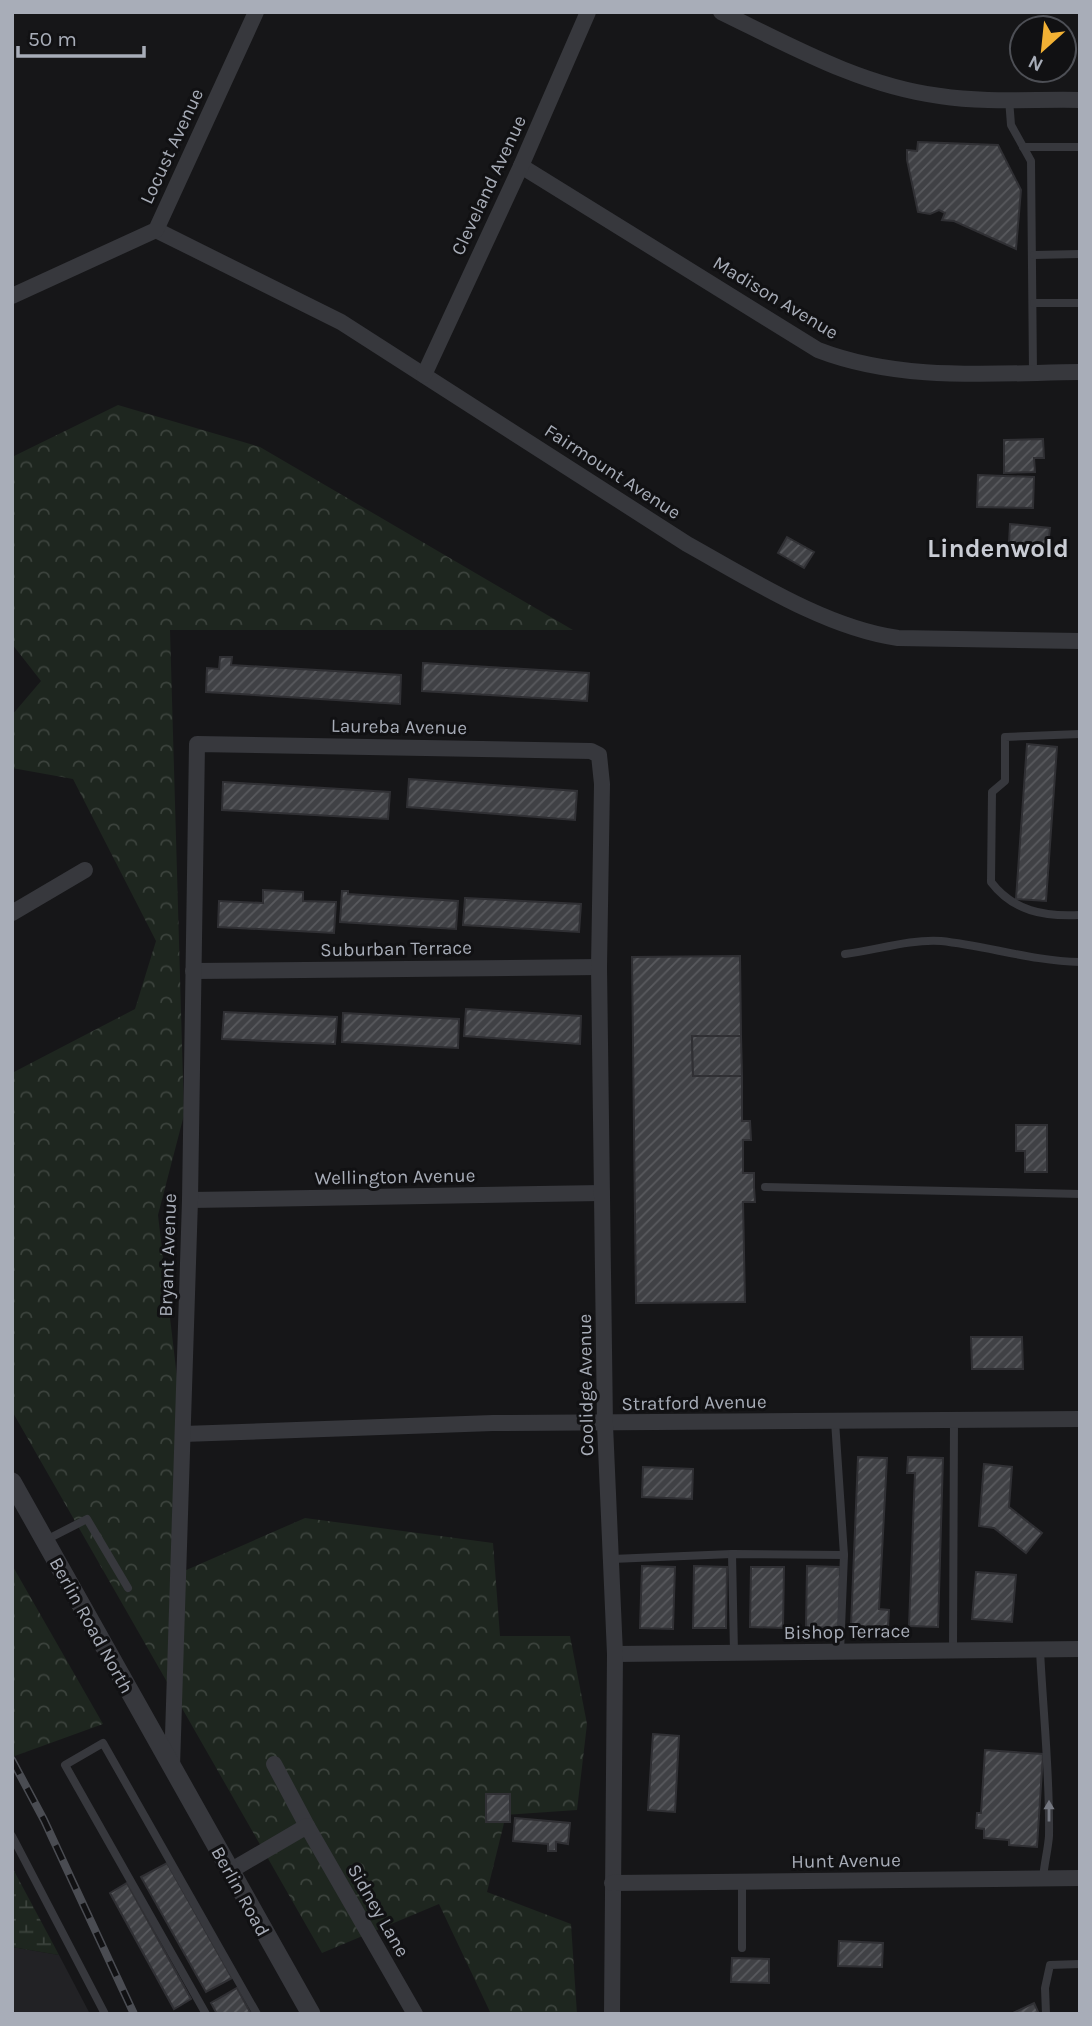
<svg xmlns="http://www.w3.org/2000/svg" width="1092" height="2026" font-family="Karla,sans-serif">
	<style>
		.built { fill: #222225 }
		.forest { fill: url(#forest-crowns) }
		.wetland { fill: url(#wetland-marsh) }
		.building { fill: url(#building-hatch); stroke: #303034; stroke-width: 2 }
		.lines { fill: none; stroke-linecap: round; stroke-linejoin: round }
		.service { stroke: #37383d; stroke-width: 8 }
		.minor { stroke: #37383d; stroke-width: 16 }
		.tertiary { stroke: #37383d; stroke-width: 19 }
		.rail-casing { stroke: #4a4c52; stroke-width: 8 }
		.rail { stroke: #111113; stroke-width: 5; stroke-dasharray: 16; stroke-linecap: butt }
		.oneway { fill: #757881 }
		.labels { text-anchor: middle; stroke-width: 6; stroke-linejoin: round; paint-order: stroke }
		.street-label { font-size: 19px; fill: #a8adb8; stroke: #111113 }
		.district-label { font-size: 26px; font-weight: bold; fill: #c9ccd4; stroke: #111113 }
	</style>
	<defs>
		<pattern id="forest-crowns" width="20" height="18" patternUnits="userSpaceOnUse" patternTransform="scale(1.75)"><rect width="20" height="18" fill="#1e261f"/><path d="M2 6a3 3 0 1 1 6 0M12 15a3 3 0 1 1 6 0" fill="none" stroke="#3c433d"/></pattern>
		<pattern id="wetland-marsh" width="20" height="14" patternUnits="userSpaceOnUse" patternTransform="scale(1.75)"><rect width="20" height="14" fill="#1e261f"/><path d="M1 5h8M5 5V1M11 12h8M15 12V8" fill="none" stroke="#3c433d"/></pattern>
		<pattern id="building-hatch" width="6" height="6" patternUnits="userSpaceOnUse" patternTransform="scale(1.75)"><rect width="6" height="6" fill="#404145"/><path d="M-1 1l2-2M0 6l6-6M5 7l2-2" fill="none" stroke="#595a5e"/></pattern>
	</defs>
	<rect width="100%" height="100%" fill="#161618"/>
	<path class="built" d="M12,1947l47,8 31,59h-78z"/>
	<g class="forest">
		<path d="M118,405l142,42 313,183h-403l14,485 -26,100 22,188 4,168 121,-53 188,25 7,93h70l17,88 -10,86 -71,5 -19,77 84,32 6,90h-86l-52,-110 -117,49 -310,-542v-338l123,-64 21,-68 -83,-162 -61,-11v-53l29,-34 -29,-37v-187z"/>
		<path d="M12,1565l91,159 -91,33z"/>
	</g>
	<path class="wetland" d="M12,1867l47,88 -47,-8z"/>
	<g class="building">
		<path d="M918,142l80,3 23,45 -5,59 -62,-28 -12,-1 3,-7 -6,-3 -9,4 -12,-2 -11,-52v-10l10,1z"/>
		<path d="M1043,439l1,19h-10l1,14 -31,1v-33z"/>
		<path d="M978,475l56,2 -1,31 -56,-1z"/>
		<path d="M1010,524l40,4 -2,18 -39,-3z"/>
		<path d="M787,537l27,15 -10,16 -26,-15z"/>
		<path d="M220,657h12l-1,8 170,10 -1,29 -194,-12 1,-24 12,1z"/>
		<path d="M423,663l166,10 -2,28 -165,-10z"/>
		<path d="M1027,744l30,3 -11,154 -30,-2z"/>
		<path d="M409,779l168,12 -2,29 -168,-13z"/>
		<path d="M223,782l167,10 -2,27 -166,-9z"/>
		<path d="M263,890l40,2v9l33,1 -2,31 -116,-6 1,-26 44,2z"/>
		<path d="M342,891h6v3l110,7 -2,28 -116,-7z"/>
		<path d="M465,898l116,6 -2,28 -116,-7z"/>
		<path d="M740,956l1,80h-49l1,40h49v45h8l1,19h-8v33h11v14l1,15h-12l2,100 -109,1 -4,-346z"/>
		<path d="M466,1009l115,7 -1,28 -116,-8z"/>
		<path d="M224,1012l113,5 -2,27 -113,-5z"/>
		<path d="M343,1013l116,6 -1,29 -116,-6z"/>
		<path d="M692,1036h49l1,40h-49z"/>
		<path d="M1016,1125h31v47h-22v-21h-9z"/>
		<path d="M971,1337h51l1,32h-51z"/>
		<path d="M858,1457l29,1 -8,151 10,1 -1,17 -37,-1z"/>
		<path d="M908,1457l35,1 -5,169 -29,-1 6,-153h-8z"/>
		<path d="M984,1464l28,3 -3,40 33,26 -16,20 -32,-25 -15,-2z"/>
		<path d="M643,1467l50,2 -1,30 -50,-2z"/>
		<path d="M642,1566l33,1 -2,62 -33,-1z"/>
		<path d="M694,1566l33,1 -1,61h-33z"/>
		<path d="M807,1566l33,1 -1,61 -33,-1z"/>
		<path d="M751,1567h33l-1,61 -33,-1z"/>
		<path d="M976,1572l40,3 -4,47 -40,-3z"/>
		<path d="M653,1734l26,2 -4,76 -27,-2z"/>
		<path d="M985,1750l58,4 -6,93 -28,-2v-5l-25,-2v-9l-8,-1 1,-15h4z"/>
		<rect x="486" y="1794" width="24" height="28"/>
		<path d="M515,1818l55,5 -2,21 -12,-2v9h-8v-7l-35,-3z"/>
		<path d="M167,1863l65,115 -26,14 -65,-115z"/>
		<path d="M127,1883l64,116 -17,10 -64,-116z"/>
		<path d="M839,1941l44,2 -1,24 -44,-1z"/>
		<path d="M732,1958l37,1v24l-38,-1z"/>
		<path d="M237,1988l14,26h-34l-6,-11z"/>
		<path d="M1034,2003l5,11h-28z"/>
	</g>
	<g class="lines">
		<g class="service">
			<path d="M1009,99l2,26 20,36 2,212"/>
			<path d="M1023,147h57"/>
			<path d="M1034,255l46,-1"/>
			<path d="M1034,303h46"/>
			<path d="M1080,734l-75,3v44l-13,11 -1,90c22,29 53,35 89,33"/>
			<path d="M845,954c32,-4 64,-15 96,-13 47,5 91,20 139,21"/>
			<path d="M765,1187l315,7"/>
			<path d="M46,1540l41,-21 41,69"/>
			<path d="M612,1559l120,-5"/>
			<path d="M953,1650l1,-230"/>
			<path d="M1040,1650c3,62 10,123 9,186 -1,14 -5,28 -6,43"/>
			<path d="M840,1652l4,-97"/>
			<path d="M734,1653l-2,-99 112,1 -9,-134"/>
			<path d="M12,1836l93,178"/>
			<path d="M742,1948v-66"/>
			<path d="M206,2014l-141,-249 38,-22 154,271"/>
			<path d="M1046,2014l-1,-26 5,-23 30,-1"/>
		</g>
		<g class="minor">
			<path d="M721,12c70,34 141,74 219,84 46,7 94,3 140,4"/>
			<path d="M521,166l297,184c83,32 174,23 262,22"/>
			<path d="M156,230l185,92 346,222c63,35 139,84 211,94l182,3"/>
			<path d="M12,296l144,-66 100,-218"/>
			<path d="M424,375l97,-209 67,-154"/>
			<path d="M12,913l73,-43"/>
			<path d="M193,971l406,-4"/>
			<path d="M190,1200l412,-7"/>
			<path d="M183,1434l310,-11 587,-4"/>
			<path d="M615,1654l465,-5"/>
			<path d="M274,1764l33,62"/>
			<path d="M172,1767l18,-567 7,-456 394,7 8,4 3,29 -3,183 6,458 10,229 -3,360"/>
			<path d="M230,1871l77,-45 108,188"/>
			<path d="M612,1883l468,-5"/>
		</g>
		<path class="tertiary" d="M12,1482l299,532"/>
		<defs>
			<path id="rail" d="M12,1760l32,60 90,194"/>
		</defs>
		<use href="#rail" class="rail-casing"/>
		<use href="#rail" class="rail"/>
	</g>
	<defs><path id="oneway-solid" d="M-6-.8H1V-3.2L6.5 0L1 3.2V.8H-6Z" transform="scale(1.75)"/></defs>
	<use class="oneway" href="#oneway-solid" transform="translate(1049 1811) rotate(-90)"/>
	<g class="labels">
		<g class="street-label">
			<text transform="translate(171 146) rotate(-65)" y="7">Locust Avenue</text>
			<text transform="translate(488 185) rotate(-65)" y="7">Cleveland Avenue</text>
			<text transform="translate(776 297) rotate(31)" y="7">Madison Avenue</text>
			<text transform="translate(613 471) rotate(33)" y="7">Fairmount Avenue</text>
			<text transform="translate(399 726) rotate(1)" y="7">Laureba Avenue</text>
			<text transform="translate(396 948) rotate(-1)" y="7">Suburban Terrace</text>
			<text transform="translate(395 1176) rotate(-1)" y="7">Wellington Avenue</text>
			<text transform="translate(167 1255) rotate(-88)" y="7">Bryant Avenue</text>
			<text transform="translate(585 1385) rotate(-91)" y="7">Coolidge Avenue</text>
			<text transform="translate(694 1402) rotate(-1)" y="7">Stratford Avenue</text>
			<text transform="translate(92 1625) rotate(61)" y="7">Berlin Road North</text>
			<text transform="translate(847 1631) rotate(-1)" y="7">Bishop Terrace</text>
			<text transform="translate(846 1860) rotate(-1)" y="7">Hunt Avenue</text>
			<text transform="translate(241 1891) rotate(61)" y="7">Berlin Road</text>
			<text transform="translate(379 1910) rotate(60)" y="7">Sidney Lane</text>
		</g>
		<g class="district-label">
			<text x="998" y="557">Lindenwold</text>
		</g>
	</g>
	<rect width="1092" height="2026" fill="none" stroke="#a8adb8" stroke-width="28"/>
	<g transform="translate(1043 49) rotate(207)"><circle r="33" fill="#111113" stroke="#4d4f55" stroke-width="2"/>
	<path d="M0-5L12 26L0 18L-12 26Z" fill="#f2b134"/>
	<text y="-10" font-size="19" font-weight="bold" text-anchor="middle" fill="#a8adb8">N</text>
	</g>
	<path d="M18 46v10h126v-10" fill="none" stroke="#a8adb8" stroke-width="3.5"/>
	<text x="28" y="46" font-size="21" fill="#a8adb8" stroke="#111113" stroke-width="5" paint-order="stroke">50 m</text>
</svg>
